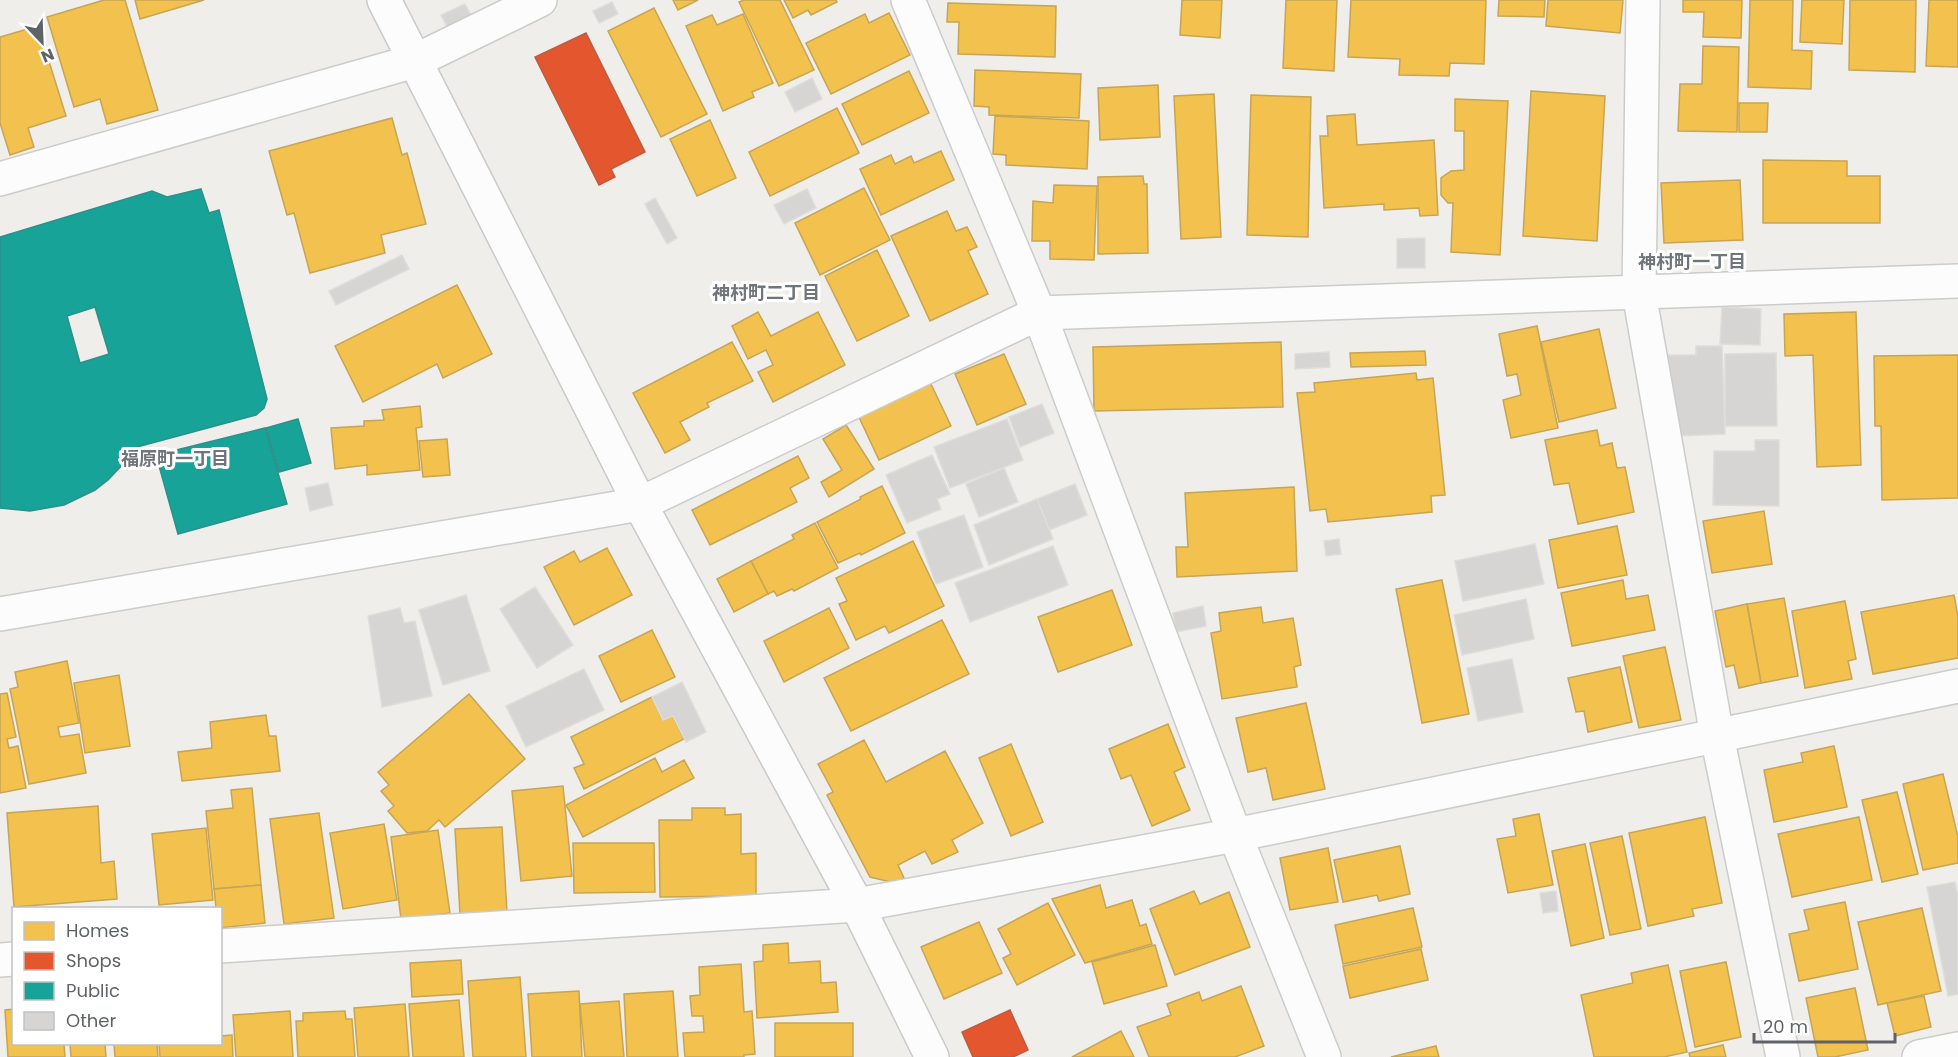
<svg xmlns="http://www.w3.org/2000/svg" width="1958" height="1057" font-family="Poppins,'Noto Sans JP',sans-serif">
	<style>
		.homes { fill: #f2c14e; stroke: #c6a556; stroke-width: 1.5 }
		.shops { fill: #e4572e; stroke: #bc5b3f; stroke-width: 1.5 }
		.public { fill: #17a398; stroke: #2d908a; stroke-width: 1.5; fill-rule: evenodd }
		.building { fill: #d6d5d3; stroke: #deddd9; stroke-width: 1.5 }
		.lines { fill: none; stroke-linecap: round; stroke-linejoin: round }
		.street-casing { stroke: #cbcccc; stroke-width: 36 }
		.secondary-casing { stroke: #cacacb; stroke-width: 36 }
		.street { stroke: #fdfcfc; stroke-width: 33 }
		.secondary { stroke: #fdfcfc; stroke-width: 33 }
		.labels { text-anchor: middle; stroke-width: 6; stroke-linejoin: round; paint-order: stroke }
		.neighbourhood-label { font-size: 18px; font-weight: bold; fill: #70757a; stroke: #fff }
	</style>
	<rect width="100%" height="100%" fill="#efeeea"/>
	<g class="homes">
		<path d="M104,0h21l33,110 -51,14 -7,-25 -26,8 -27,-90z"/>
		<path d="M135,0h69l-64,19z"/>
		<path d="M673,0h25l-20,10z"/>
		<path d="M744,0h36l34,70 -35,16 -40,-84z"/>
		<path d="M784,0h52l1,2 -26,13 -3,-5 -15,8z"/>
		<path d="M1182,0h40l-2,38 -40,-3z"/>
		<path d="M1286,0h51l-3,71 -51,-3z"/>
		<path d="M1351,0h135l-2,64 -34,-1 -1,13 -50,-1 1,-16 -52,-2z"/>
		<path d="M1499,0h46l-1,17 -46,-1z"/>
		<path d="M1548,0h75l-3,33 -74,-7z"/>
		<path d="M1683,0h59l-1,38 -38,-1 1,-25h-21z"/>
		<path d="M1750,0h43l-1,50 20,1 -1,38 -63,-2z"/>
		<path d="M1802,0h42l-2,44 -42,-2z"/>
		<path d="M1850,0h66l-1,72 -66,-2z"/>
		<path d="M1929,0h29v67l-32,-1z"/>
		<path d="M948,3l108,3 -1,51 -97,-3 1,-32h-12z"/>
		<path d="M654,8l53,106 -46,23 -53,-106z"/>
		<path d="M889,13l21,42 -79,39 -25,-51 59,-29 4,9z"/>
		<path d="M743,14l30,69 -21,9 2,5 -31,14 -37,-85 26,-11 5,10z"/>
		<path d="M38,26l28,90 -38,12 6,19 -24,8 -10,-32v-86z"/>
		<path d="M1703,46l36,1 -2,85 -59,-1 2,-47h22z"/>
		<path d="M975,70l106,4 -2,44 -90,-3v-8l-15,-1z"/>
		<path d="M909,71l20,42 -67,32 -20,-41z"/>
		<path d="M1158,85l2,52 -60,3 -2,-52z"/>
		<path d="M1531,91l74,5 -8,145 -74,-5z"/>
		<path d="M1214,94l7,143 -40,2 -7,-143z"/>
		<path d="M1251,95l60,2 -3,140 -61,-2z"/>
		<path d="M1455,99l53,2 -8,154 -49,-3 2,-49h-5l-7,-8v-17l10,-7 13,-1v-39h-9z"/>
		<path d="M1739,103h29l-1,29h-28z"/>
		<path d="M837,108l22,45 -89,43 -21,-44z"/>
		<path d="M1355,114l2,31 77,-5 4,75 -18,1 -1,-8 -35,2v-6l-60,4 -4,-72h8l-1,-20z"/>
		<path d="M995,116l94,5 -2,48 -81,-4v-10l-13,-1z"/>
		<path d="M392,118l10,37 5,-2 19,71 -45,11 4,18 -75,20 -16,-60 -7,2 -18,-64z"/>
		<path d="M710,120l26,58 -39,18 -27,-57z"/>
		<path d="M941,151l13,29 -73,35 -21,-46 31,-14 4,9 16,-8 3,7z"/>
		<path d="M1763,160l84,1v15h33v47h-117z"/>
		<path d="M1143,176l1,8h3l1,69 -50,1v-77z"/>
		<path d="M1740,180l3,60 -79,3 -3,-60z"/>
		<path d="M1054,185l43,1 -3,74 -44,-1v-18h-18l1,-40 20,2z"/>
		<path d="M864,188l26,52 -70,35 -25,-52z"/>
		<path d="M947,211l9,20 11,-4 10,20 -9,4 20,43 -58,27 -39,-85z"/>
		<path d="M877,250l32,66 -52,25 -32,-65z"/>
		<path d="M457,285l35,69 -49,24 -6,-14 -74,38 -28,-56z"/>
		<path d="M758,312l13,24 47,-24 27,53 -72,37 -15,-30 15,-7 -7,-15 -18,9 -16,-33z"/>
		<path d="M1856,312l5,153 -44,2 -4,-112 -28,1 -1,-42z"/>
		<path d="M1537,326l21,102 -47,10 -8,-38 18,-5 -4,-21 -10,2 -8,-42z"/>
		<path d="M1599,329l17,79 -57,14 -18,-80z"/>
		<path d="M732,342l21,39 -46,22 2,4 -29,15 10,18 -25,13 -32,-60z"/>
		<path d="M1281,342l2,65 -189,4 -1,-64z"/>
		<path d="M1425,351l1,14 -75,2 -1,-14z"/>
		<path d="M1004,354l22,50 -49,21 -22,-51z"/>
		<path d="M1958,355v143l-76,2 -1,-74h-6l-1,-70z"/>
		<path d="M1416,373l1,7 16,-2 12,117 -14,1 1,16 -104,10 -2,-13 -16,2 -13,-118 18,-1 -1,-9z"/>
		<path d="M930,382l21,44 -72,34 -21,-45z"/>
		<path d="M420,406l2,21 -6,1 4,42 -53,5v-10l-32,4 -4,-41 33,-2v-5l20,-1 -2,-10z"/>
		<path d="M846,425l28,44 -45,28 -8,-15 21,-12 -19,-31z"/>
		<path d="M1597,430l3,16 12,-3 5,25 8,-1 9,45 -56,12 -9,-41 -15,2 -9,-45z"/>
		<path d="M447,439l3,36 -27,2 -4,-36z"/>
		<path d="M798,456l11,22 -19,10 7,14 -87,43 -18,-35z"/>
		<path d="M882,486l23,47 -44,22 -1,-2 -22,10 -21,-41 44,-23 -1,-2z"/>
		<path d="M1294,487l3,84 -120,6 -1,-30h12l-3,-54z"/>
		<path d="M1764,511l8,53 -60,9 -9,-52z"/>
		<path d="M815,523l23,45 -44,23 -2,-2 -15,7 -3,-5 -6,3 -17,-33 43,-22 -2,-4z"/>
		<path d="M1617,526l10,49 -69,13 -9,-48z"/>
		<path d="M913,541l31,65 -55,27 -4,-7 -29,14 -17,-36 8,-3 -11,-23z"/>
		<path d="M607,548l25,47 -58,30 -30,-58 30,-16 6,11z"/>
		<path d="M751,561l17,33 -34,18 -17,-33z"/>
		<path d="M1442,580l27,134 -47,9 -26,-134z"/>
		<path d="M1623,580l3,19 22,-4 7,35 -83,16 -11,-53z"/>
		<path d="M1112,590l20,55 -74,27 -20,-55z"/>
		<path d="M1954,595l4,22v41l-85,16 -12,-62z"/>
		<path d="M1784,598l14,78 -37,7 -14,-79z"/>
		<path d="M1845,601l11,58 -8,2 4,18 -47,9 -13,-77z"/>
		<path d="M1747,604l14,79 -22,5 -5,-23 -8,2 -11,-56z"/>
		<path d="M1261,607l2,16 30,-5 8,47 -7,2 3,20 -75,12 -11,-66 10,-2 -2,-18z"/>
		<path d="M829,608l20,40 -65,34 -20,-41z"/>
		<path d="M942,620l27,54 -118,57 -27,-53z"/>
		<path d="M652,630l23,47 -54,25 -22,-46z"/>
		<path d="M1665,647l16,73 -42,8 -16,-72z"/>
		<path d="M67,661l12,62 -21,4 2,10 19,-3 7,39 -57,11 -19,-95 8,-2 -3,-15z"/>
		<path d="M1620,667l12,55 -44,10 -4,-21 -8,1 -8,-34z"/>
		<path d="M119,675l11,71 -45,7 -11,-70z"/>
		<path d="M7,693l9,44 -9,2 2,9 9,-2 8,42 -26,5v-99z"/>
		<path d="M469,694l56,65 -80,68 -6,-7 -12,11 -20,2 -19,-22 6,-5 -13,-15 8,-6 -11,-13z"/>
		<path d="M652,697l11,23 10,-4 11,23 -100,50 -10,-21 10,-4 -13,-27z"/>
		<path d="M1306,703l19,86 -52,11 -7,-32 -18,4 -12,-54z"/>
		<path d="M266,715l3,21h7l4,35 -98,10 -4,-29 34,-4 -2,-26z"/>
		<path d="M1168,724l17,43 -11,5 16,38 -38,16 -21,-51 -10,4 -12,-30z"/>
		<path d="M864,740l22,42 59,-31 38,72 -31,17 6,12 -26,12 -7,-13 -27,14 6,13 -9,5 -25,-6 -43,-82 6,-3 -15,-28z"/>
		<path d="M1011,744l32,78 -32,14 -32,-78z"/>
		<path d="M1834,746l13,61 -73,15 -10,-52 39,-8 -2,-9z"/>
		<path d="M655,758l7,14 22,-12 10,18 -111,59 -17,-32z"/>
		<path d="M1943,774l15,63v26l-35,7 -20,-86z"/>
		<path d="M563,786l9,90 -51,5 -9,-90z"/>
		<path d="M252,788l9,97 -47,4 -8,-78 27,-3 -2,-18z"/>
		<path d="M1897,792l21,82 -36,8 -20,-82z"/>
		<path d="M98,806l3,57 13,-2 3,38 -103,8 -7,-94z"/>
		<path d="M692,808h33v7l16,-1v40l15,-1v43l-96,1 -1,-77h33z"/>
		<path d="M319,813l15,105 -50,6 -14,-105z"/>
		<path d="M1539,814l14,71 -45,8 -11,-54 19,-3 -3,-17z"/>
		<path d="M1705,817l17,86 -30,6 2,7 -46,10 -19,-93z"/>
		<path d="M1859,817l13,63 -80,17 -14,-63z"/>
		<path d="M384,824l13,76 -54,9 -13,-76z"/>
		<path d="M502,827l5,85 -47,2 -5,-85z"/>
		<path d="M206,828l7,72 -54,5 -7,-71z"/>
		<path d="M438,830l12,83 -49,6 -10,-82z"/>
		<path d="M1622,836l19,93 -31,6 -20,-92z"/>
		<path d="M573,843h81l1,49 -81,1z"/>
		<path d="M1585,844l19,94 -33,8 -19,-95z"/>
		<path d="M1400,846l10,48 -31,7 -2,-6 -34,7 -9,-42z"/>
		<path d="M1328,848l10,54 -48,8 -10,-52z"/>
		<path d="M261,885l4,38 -45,5v-20h-4l-2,-19z"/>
		<path d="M1100,885l6,23 26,-8 8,26 6,-2 6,20 -67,19 -33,-64z"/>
		<path d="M1194,891l6,13 29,-12 21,55 -75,28 -25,-66z"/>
		<path d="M1845,902l13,67 -59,12 -10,-47 20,-4 -5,-20z"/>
		<path d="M1048,903l27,52 -58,30 -14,-27 8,-4 -13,-25z"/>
		<path d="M1413,908l9,39 -79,17 -8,-39z"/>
		<path d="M1922,908l19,83 -63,14 -20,-83z"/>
		<path d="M979,922l23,51 -58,26 -23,-52z"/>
		<path d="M788,943l1,20 31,-2 1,22 15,-1 2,30 -81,6 -3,-56 9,-1v-16z"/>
		<path d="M1155,945l12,41 -63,18 -12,-42z"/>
		<path d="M1421,949l7,31 -78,18 -7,-32z"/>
		<path d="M461,960l2,34 -51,3 -2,-34z"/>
		<path d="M1726,962l15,75 -46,10 -15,-76z"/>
		<path d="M741,964l3,48 8,-1 3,43 -11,1v2h-59l-2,-24 21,-1 -1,-16h-11l-2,-20 10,-1 -1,-28z"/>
		<path d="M1668,965l19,87 -23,5h-70l-13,-62 52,-12 -2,-10z"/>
		<path d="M520,977l6,80h-53l-5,-76z"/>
		<path d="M1241,986l23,60 -29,11h-86l-12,-30 34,-12 -4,-11 32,-12 3,9z"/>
		<path d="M1855,988l13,62 -33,7h-17l-12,-59z"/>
		<path d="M579,991l3,66h-50l-4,-63z"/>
		<path d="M673,991l5,66h-51l-3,-63z"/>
		<path d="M1924,996l7,31 -36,9 -8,-33z"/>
		<path d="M459,1000l5,57h-51l-4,-53z"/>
		<path d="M619,1001l5,56h-39l-5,-53z"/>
		<path d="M405,1004l4,53h-51l-4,-49z"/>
		<path d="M14,1009v35h50l1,13h-57l-3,-47z"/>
		<path d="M290,1011l3,46h-57l-3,-42z"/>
		<path d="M345,1011l1,8h6l3,38h-57l-2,-36h7v-8z"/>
		<rect x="775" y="1023" width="78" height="34"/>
		<path d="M1121,1031l13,26h-62z"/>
		<path d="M232,1035l1,22h-73l-1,-13h61v-8z"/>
		<path d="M70,1044h35l1,13h-35z"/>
		<path d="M114,1044h43l1,13h-43z"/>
		<path d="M1723,1045l3,12h-36l-1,-4z"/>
		<path d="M1436,1046l3,11h-48z"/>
	</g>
	<g class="shops">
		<path d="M586,33l59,119 -34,17 4,8 -16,8 -64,-128z"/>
		<path d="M1010,1010l18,40 -15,7h-40l-11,-25z"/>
	</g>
	<g class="public">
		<path d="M201,189l8,24 10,-3 48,189 -3,9 -8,7 -119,32 -11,14 -18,19 -13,10 -31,15 -34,6 -30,-3v-271l152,-46 15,6zM95,307l14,47 -29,9 -13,-47z"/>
		<path d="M298,419l13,44 -32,9 -13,-44z"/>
		<path d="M265,428l22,76 -109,30 -22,-79z"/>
	</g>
	<g class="building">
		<path d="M612,2l6,12 -19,9 -6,-12z"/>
		<path d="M465,4l7,13 -24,11 -7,-13z"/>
		<path d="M812,78l10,21 -27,13 -10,-20z"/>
		<path d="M807,189l9,19 -32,16 -10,-19z"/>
		<path d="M655,198l22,40 -10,6 -22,-40z"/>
		<path d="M1425,238v30h-28v-29z"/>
		<path d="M402,255l7,14 -73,36 -7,-14z"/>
		<path d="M1722,307l39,2 -1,36 -40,-1z"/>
		<path d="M1696,346h26l3,88 -48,2v-27h-9l-1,-54h29z"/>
		<path d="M1329,352l1,15 -35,2v-15z"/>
		<path d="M1776,353l1,73h-52v-72z"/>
		<path d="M1042,404l12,29 -34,14 -11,-30z"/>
		<path d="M1007,419l16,41 -73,28 -16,-41z"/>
		<path d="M1755,440h24v66l-66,-1 1,-54h41z"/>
		<path d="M932,455l18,39 -13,5 4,10 -34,14 -21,-48z"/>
		<path d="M1004,468l14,34 -39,15 -13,-33z"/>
		<path d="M328,483l5,22 -23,6 -5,-23z"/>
		<path d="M1075,484l12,31 -38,15 -12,-31z"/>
		<path d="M1037,499l16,40 -64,26 -15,-40z"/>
		<path d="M964,515l19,52 -47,17 -19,-52z"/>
		<path d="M1339,539l2,15 -15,2 -2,-15z"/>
		<path d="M1535,544l9,40 -81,17 -8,-40z"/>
		<path d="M1053,546l15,39 -98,37 -15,-39z"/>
		<path d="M535,587l38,58 -36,23 -37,-59z"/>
		<path d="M466,595l24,76 -47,14 -24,-75z"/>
		<path d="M1526,599l8,40 -72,16 -8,-40z"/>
		<path d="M1203,606l3,20 -30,6 -3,-19z"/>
		<path d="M400,608l4,15 11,-2 17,75 -50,11 -14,-91z"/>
		<path d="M1512,659l11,53 -45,9 -11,-53z"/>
		<path d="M584,669l20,41 -78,37 -20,-41z"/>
		<path d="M682,682l24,50 -20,10 -13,-26 -10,4 -11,-23z"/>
		<path d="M1955,882l3,14v98l-10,2 -21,-109z"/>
		<path d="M1556,891l2,20 -15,2 -3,-20z"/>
	</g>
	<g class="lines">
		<defs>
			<g id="street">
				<path d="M908,0l131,313 196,522 89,222"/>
				<path d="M1643,0l-4,293 78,443 66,321"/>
				<path d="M0,179l415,-118 125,-61"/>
				<path d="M0,614l640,-110 399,-191 919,-32"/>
				<path d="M220,946l637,-41 378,-70 723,-149"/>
				<path d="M0,960l14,-1"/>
				<path d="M1919,1057l39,-8"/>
			</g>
			<path id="secondary" d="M384,0l256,504 217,401 75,152"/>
		</defs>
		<use href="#street" class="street-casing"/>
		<use href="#secondary" class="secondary-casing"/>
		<use href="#street" class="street"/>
		<use href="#secondary" class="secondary"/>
	</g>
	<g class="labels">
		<g class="neighbourhood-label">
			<text x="1692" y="268">神村町一丁目</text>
			<text x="766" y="299">神村町二丁目</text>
			<text x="175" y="465">福原町一丁目</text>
		</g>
	</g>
	<rect x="12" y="907" width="210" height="138" fill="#ffffff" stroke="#bfc1c3" stroke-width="1.5"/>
	<rect x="24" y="922" width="30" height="18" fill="#f2c14e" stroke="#bfc1c3" stroke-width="1.5"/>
	<text x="66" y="937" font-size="18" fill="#5f6368">Homes</text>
	<rect x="24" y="952" width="30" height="18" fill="#e4572e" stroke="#bfc1c3" stroke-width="1.5"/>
	<text x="66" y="967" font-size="18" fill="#5f6368">Shops</text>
	<rect x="24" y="982" width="30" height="18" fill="#17a398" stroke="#bfc1c3" stroke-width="1.5"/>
	<text x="66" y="997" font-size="18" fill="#5f6368">Public</text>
	<rect x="24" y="1012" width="30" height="18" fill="#d6d5d3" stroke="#bfc1c3" stroke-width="1.5"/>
	<text x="66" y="1027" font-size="18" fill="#5f6368">Other</text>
	<g transform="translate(42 42) rotate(157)" stroke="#ffffff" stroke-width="4.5" paint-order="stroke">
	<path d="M0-4.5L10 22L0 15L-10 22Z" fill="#5f6368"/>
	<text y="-9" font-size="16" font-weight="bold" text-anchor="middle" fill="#5f6368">N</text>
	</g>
	<path d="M1754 1033v9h141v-9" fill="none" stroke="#5f6368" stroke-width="3"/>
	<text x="1763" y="1033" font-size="18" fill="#5f6368" stroke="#ffffff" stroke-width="4.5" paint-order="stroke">20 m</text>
</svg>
